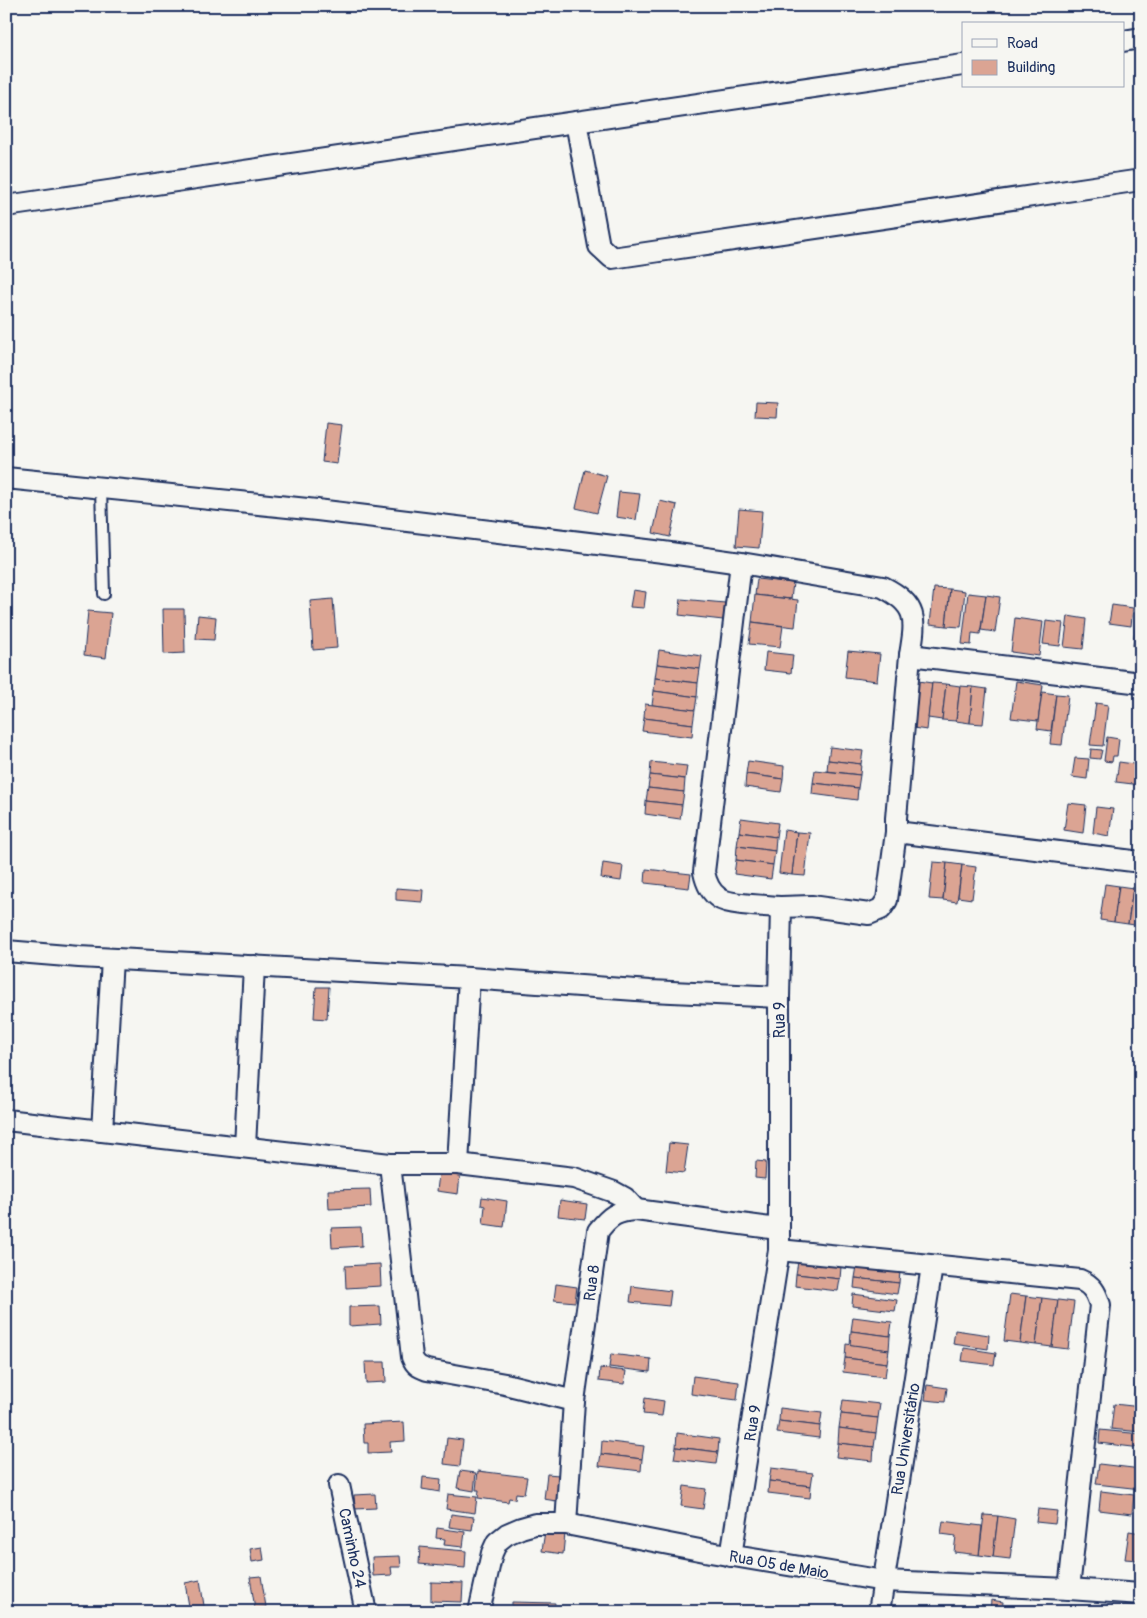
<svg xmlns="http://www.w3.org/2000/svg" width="1147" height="1618" font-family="Pangolin,sans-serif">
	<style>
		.building { fill: #dba493; stroke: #1b2f5e }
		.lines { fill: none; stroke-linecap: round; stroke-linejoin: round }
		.service-casing { stroke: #1b2f5e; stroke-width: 14 }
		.minor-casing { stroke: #1b2f5e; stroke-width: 24 }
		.service { stroke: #f6f6f2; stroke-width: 10 }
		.minor { stroke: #f6f6f2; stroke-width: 20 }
		.labels { text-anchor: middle; stroke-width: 4; stroke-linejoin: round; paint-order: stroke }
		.street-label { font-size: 16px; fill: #1b2f5e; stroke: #f6f6f2 }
	</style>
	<rect width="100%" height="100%" fill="#f6f6f2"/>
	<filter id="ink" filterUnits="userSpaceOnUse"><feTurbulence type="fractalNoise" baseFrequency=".02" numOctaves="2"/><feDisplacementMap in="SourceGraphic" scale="10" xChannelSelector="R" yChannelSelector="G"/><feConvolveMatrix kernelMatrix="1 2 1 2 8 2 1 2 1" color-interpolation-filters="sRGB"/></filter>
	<g filter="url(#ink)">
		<g class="building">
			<path d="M756,402l22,1 -1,14 -22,-1z"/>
			<path d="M326,423l16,2 -5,39 -15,-2z"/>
			<path d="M585,470l22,6 -10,37 -21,-5z"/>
			<path d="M619,492l21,2 -4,26 -20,-3z"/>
			<path d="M660,501l17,4 -7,32 -17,-4z"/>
			<path d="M739,509l23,2 -3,37 -23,-2z"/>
			<path d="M757,579l36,4 -2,16 -36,-4z"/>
			<path d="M934,588l16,1 -4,37 -16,-2z"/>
			<path d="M950,589l15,2 -4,36 -15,-1z"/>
			<path d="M633,590l13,2 -2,16 -14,-1z"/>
			<path d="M968,593l18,2 -6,39 -8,-1 -1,12 -9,-1z"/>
			<path d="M755,595l43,5 -3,27 -43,-5z"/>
			<path d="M986,595l14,2 -5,35 -14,-2z"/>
			<path d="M333,599l4,49 -24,2 -3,-49z"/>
			<path d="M681,599l44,4 -2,17 -44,-5z"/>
			<path d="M6,605h3l-3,39z"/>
			<path d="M1112,605l21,3 -2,18 -22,-3z"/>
			<path d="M163,609h21l1,44 -21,1z"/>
			<path d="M88,611l23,2 -5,45 -22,-3z"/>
			<path d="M198,615l18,2 -2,23 -18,-1z"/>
			<path d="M1068,616l18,3 -3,30 -19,-2z"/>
			<path d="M1015,618l28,4 -4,34 -28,-4z"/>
			<path d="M1136,619l5,1v21l-2,6 -6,-1z"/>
			<path d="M1046,621l17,2 -3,23 -17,-2z"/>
			<path d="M752,622l31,4 -3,21 -31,-3z"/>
			<path d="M659,650l43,6 -2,13 -43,-5z"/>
			<path d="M848,651l32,3 -3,27 -32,-4z"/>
			<path d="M766,652l27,3 -2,18 -27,-3z"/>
			<path d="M657,664l43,5 -2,14 -43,-5z"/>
			<path d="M655,678l43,5 -1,14 -43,-6z"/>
			<path d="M918,681l14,2 -5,47 -14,-2z"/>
			<path d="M1016,681l27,4 -5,36 -27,-3z"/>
			<path d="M932,683l14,1 -4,36 -14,-2z"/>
			<path d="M946,684l14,2 -4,35 -14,-1z"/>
			<path d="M960,686l13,1 -3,36 -14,-2z"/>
			<path d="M973,687l14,2 -4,35 -13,-1z"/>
			<path d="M654,691l43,6 -2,13 -43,-5z"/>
			<path d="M1042,692l14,2 -5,37 -14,-2z"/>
			<path d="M1056,694l12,1 -6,50 -12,-1z"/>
			<path d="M1096,703l12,2 -5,41 -13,-1z"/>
			<path d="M645,704l50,6 -2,14 -49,-6z"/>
			<path d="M644,718l49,6 -1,13 -50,-6z"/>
			<path d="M1107,737l12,2 -2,17h-4l-1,6 -8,-1z"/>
			<path d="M830,747l33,4 -2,13 -33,-4z"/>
			<path d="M1091,749l11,1 -2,9 -10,-1z"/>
			<path d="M1075,758l14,1 -2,20 -15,-2z"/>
			<path d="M828,760l33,4 -1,11 -33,-4z"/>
			<path d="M748,761l36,5 -1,13 -37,-5z"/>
			<path d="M651,762l36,4 -2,13 -35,-4z"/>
			<path d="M1119,762l22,3v20l-25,-3z"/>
			<path d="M815,770l45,5 -2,13 -45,-5z"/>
			<path d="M746,774l37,5 -2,13 -36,-5z"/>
			<path d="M650,775l35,4 -1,13 -36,-4z"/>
			<path d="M813,783l45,5 -1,12 -45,-6z"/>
			<path d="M648,788l36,4 -2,13 -36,-4z"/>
			<path d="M646,801l36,4 -2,14 -35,-5z"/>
			<path d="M1068,803l18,2 -3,28 -19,-3z"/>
			<path d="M1096,807l17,2 -4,27 -16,-3z"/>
			<path d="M741,818l37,5 -2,14 -37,-5z"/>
			<path d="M784,830l13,2 -5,43 -13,-2z"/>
			<path d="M739,832l37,5 -1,14 -38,-5z"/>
			<path d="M797,832l13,1 -5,43 -13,-1z"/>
			<path d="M737,846l38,5 -2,14 -37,-5z"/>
			<path d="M736,860l37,5 -2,14 -37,-5z"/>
			<path d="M933,862l14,1 -4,37 -14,-1z"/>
			<path d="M603,863l20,3 -2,15 -20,-3z"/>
			<path d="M947,863l15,2 -5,37 -14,-2z"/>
			<path d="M962,865l14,2 -4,32 -14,-2z"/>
			<path d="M646,869l45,5 -2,14 -44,-5z"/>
			<path d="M1105,884l14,2 -5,36 -14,-2z"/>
			<path d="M1119,886l14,2 -5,36 -14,-2z"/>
			<path d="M396,888l27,2 -1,12 -26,-2z"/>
			<path d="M1133,888l8,1v37l-13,-2z"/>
			<path d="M316,987h13l-2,32 -13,-1z"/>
			<path d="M669,1143l19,2 -4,28 -18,-2z"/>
			<path d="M756,1161l10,1 -1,17 -10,-1z"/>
			<path d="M439,1174l21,2 -2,18 -21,-3z"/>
			<path d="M370,1189l1,18 -42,2 -1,-19z"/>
			<path d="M482,1197l25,4 -3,26 -21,-3 2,-18 -4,-1z"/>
			<path d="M560,1200l27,4 -2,15 -27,-3z"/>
			<path d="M361,1227l1,19 -30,2 -1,-20z"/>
			<path d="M798,1262l43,5 -1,12 -44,-5z"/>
			<path d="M380,1264l1,22 -35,2 -1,-22z"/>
			<path d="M857,1266l43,5 -1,12 -44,-5z"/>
			<path d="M796,1274l44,5 -2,12 -43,-5z"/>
			<path d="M855,1278l44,5 -2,11 -43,-6z"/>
			<path d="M556,1284l21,3 -2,15 -21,-2z"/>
			<path d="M632,1286l39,5 -2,15 -39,-4z"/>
			<path d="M853,1294l44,6 -2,11 -43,-5z"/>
			<path d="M1010,1294l16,2 -6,47 -16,-2z"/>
			<path d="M1026,1296l16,2 -6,47 -16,-2z"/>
			<path d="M1042,1298l16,2 -6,47 -16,-2z"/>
			<path d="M1058,1300l16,2 -6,47 -16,-2z"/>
			<path d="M380,1306l1,18 -32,2v-19z"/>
			<path d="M853,1317l39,5 -2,14 -39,-5z"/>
			<path d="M955,1330l34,5 -1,14 -35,-5z"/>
			<path d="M851,1331l39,5 -1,14 -39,-5z"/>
			<path d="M846,1344l43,6 -2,13 -42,-5z"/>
			<path d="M964,1348l32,5 -2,12 -32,-4z"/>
			<path d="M611,1354l40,5 -1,13 -41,-5z"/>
			<path d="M845,1358l42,5 -2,14 -42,-5z"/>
			<path d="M365,1362h20l1,20 -20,1z"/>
			<path d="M600,1368l26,3 -2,13 -25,-3z"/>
			<path d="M1136,1375l5,1v20l-7,-1z"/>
			<path d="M693,1376l46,6 -2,18 -46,-6z"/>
			<path d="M927,1385l20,3 -2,14 -20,-2z"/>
			<path d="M645,1398l19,3 -2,15 -19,-2z"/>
			<path d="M843,1400l37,4 -2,14 -37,-4z"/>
			<path d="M1114,1404l27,3v25l-30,-3z"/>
			<path d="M780,1408l42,5 -2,13 -41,-5z"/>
			<path d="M841,1414l37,4 -2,15 -37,-5z"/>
			<path d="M779,1421l41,5 -1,12 -42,-5z"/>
			<path d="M404,1422l1,19 -15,1 1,10 -23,1v-10h-4l-1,-19z"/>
			<path d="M839,1428l37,5 -2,14 -36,-4z"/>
			<path d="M1100,1430l41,4v14l-42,-5z"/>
			<path d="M677,1433l42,6 -1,13 -42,-5z"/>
			<path d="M447,1438l16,2 -3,26 -16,-2z"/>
			<path d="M602,1441l42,5 -2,13 -41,-5z"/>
			<path d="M838,1443l36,4 -1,14 -37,-4z"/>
			<path d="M676,1447l42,5 -2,12 -42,-5z"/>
			<path d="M601,1454l41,5 -1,12 -42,-5z"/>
			<path d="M1099,1464l42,5v20l-45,-5z"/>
			<path d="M771,1468l42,5 -2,13 -42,-5z"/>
			<path d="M460,1471l16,2 -2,18 -17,-3z"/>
			<path d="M478,1471l49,6 -3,17 -8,-1 -1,6 -6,-1 -1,4 -30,-4 1,-8h-3z"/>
			<path d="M547,1474l12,1 -3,26 -12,-2z"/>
			<path d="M423,1477l18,2 -1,13 -18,-3z"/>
			<path d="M769,1481l42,5 -1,12 -42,-5z"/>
			<path d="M684,1486l22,3 -3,20 -22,-3z"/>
			<path d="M1101,1491l33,4 -2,19 -33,-4z"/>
			<path d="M375,1494l1,14 -21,1 -1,-14z"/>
			<path d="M448,1494l29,3 -2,16 -29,-4z"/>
			<path d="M1038,1509l19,2 -2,13 -19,-2z"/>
			<path d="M451,1514l23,3 -2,13 -23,-3z"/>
			<path d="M984,1515l14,1 -5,41 -14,-2z"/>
			<path d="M998,1516l17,3 -5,40 -17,-2z"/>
			<path d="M943,1521l39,5 -3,29 -25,-3 2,-16 -15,-2z"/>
			<path d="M437,1528l28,4 -2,15 -19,-2 1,-6 -9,-1z"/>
			<path d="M545,1531l20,2 -2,21 -21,-3z"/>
			<path d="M1129,1531l12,2 -3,27 -13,-1z"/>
			<path d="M1141,1538v23l-3,-1z"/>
			<path d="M262,1547l2,13 -12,2 -2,-13z"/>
			<path d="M420,1547l46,4 -1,17 -46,-4z"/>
			<path d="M400,1556l1,11h-10l1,8 -19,1 -1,-19z"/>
			<path d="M261,1576l5,31 -11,2 -5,-32z"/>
			<path d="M200,1580l5,32h-15l-5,-29z"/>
			<path d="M431,1582l32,1 -1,19 -31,-1z"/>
			<path d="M991,1600l12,2 -1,10h-12z"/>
			<path d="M512,1602l43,1 -1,9h-42z"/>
		</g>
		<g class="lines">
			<defs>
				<path id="service" d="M101,488l3,106"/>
				<g id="minor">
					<path d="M1123,41l18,-3"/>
					<path d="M576,122l23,124 13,12 529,-78"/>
					<path d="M6,206l957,-141"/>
					<path d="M6,478l311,32 346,42 78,11 142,24c35,18 33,32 27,68l-14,163v14"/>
					<path d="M741,563l-37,309c2,10 6,20 15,26 9,7 49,8 62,9"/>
					<path d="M910,655l231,28"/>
					<path d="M6,951l73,6 390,21 181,13 129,6"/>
					<path d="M6,1120l384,44h68l116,14 40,14 11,6 11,12"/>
					<path d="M102,1131l10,-172"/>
					<path d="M245,1147l9,-181"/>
					<path d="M390,1164l22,193c3,8 7,10 15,13l78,14 69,17"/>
					<path d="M458,1164l11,-186"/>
					<path d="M779,1250l301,30c12,5 16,12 20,25l-31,284"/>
					<path d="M339,1485l27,127"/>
					<path d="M566,1524l8,-123 24,-170c12,-15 18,-20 38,-21l142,19"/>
					<path d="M731,1556l48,-306v-253l2,-90 30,-1 58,8 12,-5 6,-9 9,-68 245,30"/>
					<path d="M479,1612l13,-59 5,-11 10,-8 14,-6 14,-4h31l144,28 174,29 185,8 72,5"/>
					<path d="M879,1612l53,-346"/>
				</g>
			</defs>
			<use href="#service" class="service-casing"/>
			<use href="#minor" class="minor-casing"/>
			<use href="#service" class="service"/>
			<use href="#minor" class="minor"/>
		</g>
	</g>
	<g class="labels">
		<g class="street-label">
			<text transform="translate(779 1020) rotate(-90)" y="6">Rua 9</text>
			<text transform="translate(591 1283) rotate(-82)" y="6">Rua 8</text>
			<text transform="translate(752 1423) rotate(-81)" y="6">Rua 9</text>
			<text transform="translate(905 1439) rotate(-81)" y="6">Rua Universitário</text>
			<text transform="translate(353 1548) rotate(78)" y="6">Caminho 24</text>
			<text transform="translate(779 1564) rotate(10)" y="6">Rua 05 de Maio</text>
		</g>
	</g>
	<rect width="1147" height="1618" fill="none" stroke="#f6f6f2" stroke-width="25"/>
	<rect x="12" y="12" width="1122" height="1593" fill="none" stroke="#1b2f5e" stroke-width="2" filter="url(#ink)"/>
	<rect x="962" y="22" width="162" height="65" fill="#f6f6f2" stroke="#9ea6b7"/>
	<rect x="972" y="39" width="25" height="8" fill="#f6f6f2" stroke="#9ea6b7"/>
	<text x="1007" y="48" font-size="15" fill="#1b2f5e">Road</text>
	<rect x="972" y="60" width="25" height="15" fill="#dba493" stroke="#9ea6b7"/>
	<text x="1007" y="72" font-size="15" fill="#1b2f5e">Building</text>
</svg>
